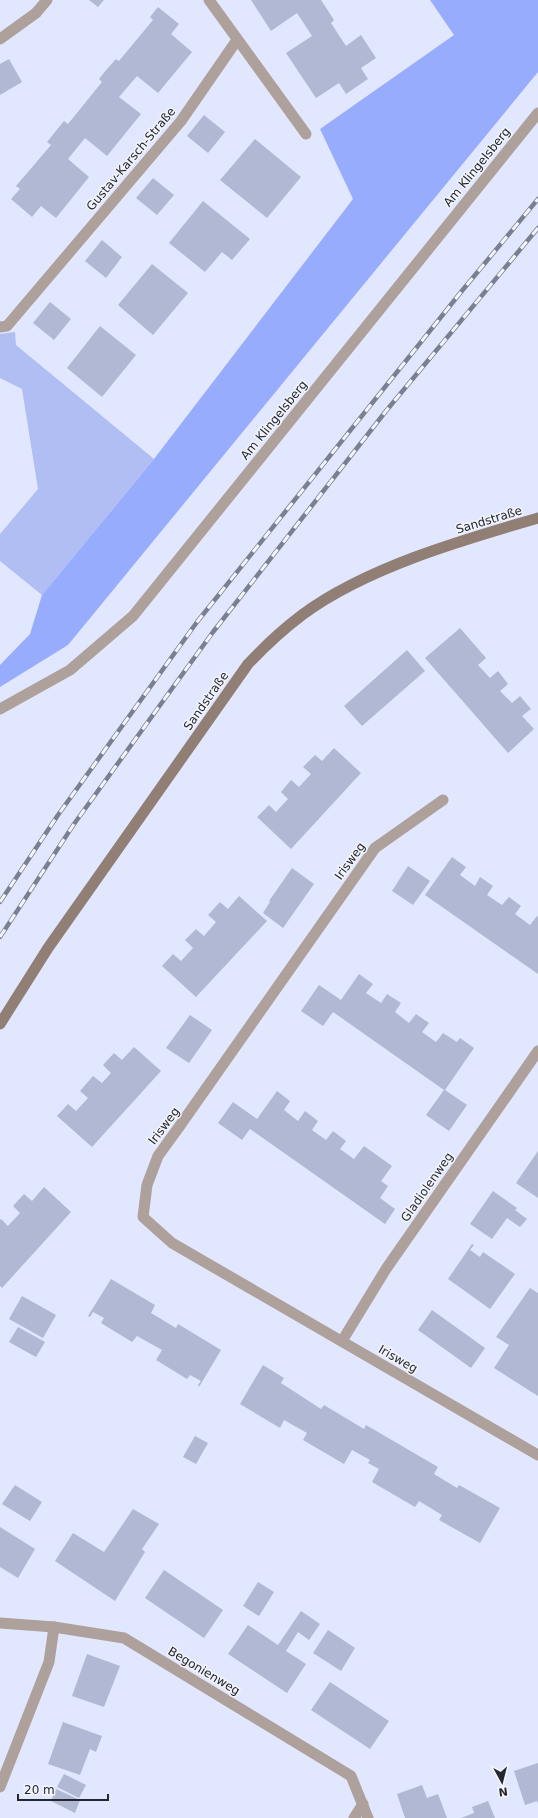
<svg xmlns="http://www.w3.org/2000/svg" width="538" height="1818" font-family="'DejaVu Sans',sans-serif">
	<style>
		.green { fill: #b0bef3 }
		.forest { fill: #98acfe }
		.building { fill: #b0b8d3 }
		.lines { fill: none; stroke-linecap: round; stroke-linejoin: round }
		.service { stroke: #aea09b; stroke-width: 11 }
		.minor { stroke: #aea09b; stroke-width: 11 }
		.secondary { stroke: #917e75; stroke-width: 11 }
		.rail-casing { stroke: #7b8090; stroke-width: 4.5 }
		.rail { stroke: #f3f5fb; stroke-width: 3; stroke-dasharray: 9; stroke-linecap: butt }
		.labels { text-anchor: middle; stroke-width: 3; stroke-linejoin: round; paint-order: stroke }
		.street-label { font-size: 12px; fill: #242731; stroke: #f3f5fb }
	</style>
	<rect width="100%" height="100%" fill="#e1e7ff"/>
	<path class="green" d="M15,332l1,13 138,114 -112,136 -42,-34v-27l38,-45 -16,-100 -22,-11v-44z"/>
	<path class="forest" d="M430,0h108v72l-470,573 -68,42v-22l30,-31 12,-39 112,-136 199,-260 -33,-70 134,-94z"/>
	<g class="building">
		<path d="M89,0h15l-6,7z"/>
		<path d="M251,0h70l13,20 -3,3 15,23 15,-11 15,23 -15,10 7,11 -22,15 -7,-11 -23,15 -30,-45 26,-17 -15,-23 -26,18z"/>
		<path d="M158,7l21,17 -8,10 21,18 -34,41 -21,-17 -18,21 22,17 -34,42 -22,-18 -17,21 21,18 -33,41 -15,-12 -9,11 -21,-18 9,-10 -4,-3 35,-41 -4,-3 17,-21 4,3 34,-42 -3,-3 8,-10 9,-10 3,2 34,-41 -3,-3z"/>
		<path d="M9,59l13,23 -22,13v-31z"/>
		<path d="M204,115l21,17 -17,21 -21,-17z"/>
		<path d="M255,139l46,38 -34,41 -47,-38z"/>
		<path d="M153,178l21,17 -17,20 -21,-17z"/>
		<path d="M203,201l47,38 -18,21 -10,-8 -17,20 -36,-29z"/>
		<path d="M102,240l20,17 -16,21 -21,-17z"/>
		<path d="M152,264l36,29 -35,42 -35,-30z"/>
		<path d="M50,302l21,17 -17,21 -21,-17z"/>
		<path d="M100,326l36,29 -34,42 -35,-29z"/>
		<path d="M460,628l26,30 -8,7 12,13 8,-7 10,13 -8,7 12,12 8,-7 11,13 -9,7 12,13 -26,24 -83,-95z"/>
		<path d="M407,650l18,21 -63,55 -18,-20z"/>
		<path d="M334,748l27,25 -70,76 -34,-32 12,-12 7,7 12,-13 -7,-7 10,-12 8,7 12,-13 -8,-7 12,-12 7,6z"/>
		<path d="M452,857l14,10 -6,8 15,11 5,-9 13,9 -6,9 15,10 7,-8 12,9 -6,8 15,11 7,-9 1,1v57l-113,-79z"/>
		<path d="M408,866l22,15 -17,24 -21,-14z"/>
		<path d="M292,868l22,16 -31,44 -20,-15 7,-11 -1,-1z"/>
		<path d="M239,896l28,25 -71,76 -34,-31 11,-12 8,7 12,-13 -8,-8 11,-11 8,7 12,-14 -8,-7 12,-13 8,7z"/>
		<path d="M359,974l14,10 -7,9 15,10 6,-9 14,9 -6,9 14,11 7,-9 13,9 -7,9 14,10 7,-9 14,9 3,-4 14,10 -29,42 22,15 -18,26 -23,-16 18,-25 -111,-78 -10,14 -22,-15 18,-26 22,15z"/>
		<path d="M190,1015l22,15 -23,33 -23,-15z"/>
		<path d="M134,1047l27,24 -69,76 -35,-31 11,-12 8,7 12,-13 -8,-7 13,-15 9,7 9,-10 -8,-8 11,-12 8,7z"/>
		<path d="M277,1091l13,10 -6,9 14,11 7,-10 13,10 -6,9 14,10 7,-9 13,10 -6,8 14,10 10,-13 28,20 -11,15 7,5 -8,12 15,11 -10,15 -135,-95 -8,11 -24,-17 15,-21 24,17z"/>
		<path d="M538,1151v47l-22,-15z"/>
		<path d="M44,1187l27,25 -69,76 -2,-2v-66l1,-1 7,7 12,-13 -7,-7 11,-12 8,7z"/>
		<path d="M493,1191l24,17 -2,2 12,9 -7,8 -13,-9 -15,21 -22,-15z"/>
		<path d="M472,1244l2,1 -4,5 10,7 3,-5 32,22 -25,35 -42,-30z"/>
		<path d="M111,1279l44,26 -4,8 25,15 2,-4 43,26 -22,37 -1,-2 3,-4 -11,-6 -3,4 -31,-19 6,-10 -25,-14 -5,6 -31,-19 3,-5 -11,-6 -3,5 -2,-1z"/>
		<path d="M530,1288l8,5v103l-44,-28 15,-23 -13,-8z"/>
		<path d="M22,1296l34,19 -13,23 -34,-19z"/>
		<path d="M432,1310l53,38 -14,20 -53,-38z"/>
		<path d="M18,1327l27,15 -9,15 -27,-15z"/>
		<path d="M263,1365l21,13 -3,5 40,26 3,-4 40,24 2,-4 72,42 -4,7 23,14 2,-3 41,23 -20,35 -41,-23 3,-5 -23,-14 -4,6 -43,-25 7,-13 -11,-6 2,-3 -18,-10 -8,14 -41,-24 4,-7 -23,-13 -4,8 -40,-24z"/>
		<path d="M195,1436l13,7 -12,21 -13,-7z"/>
		<path d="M15,1485l27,17 -12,19 -28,-17z"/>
		<path d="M133,1509l26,15 -17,25 3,3 -30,49 -60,-40 18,-28 31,19z"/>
		<path d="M0,1527l35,22 -17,29 -18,-11z"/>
		<path d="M164,1570l59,40 -19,28 -59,-40z"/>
		<path d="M258,1582l16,10 -15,24 -16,-10z"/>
		<path d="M301,1611l19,13 -11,16 -11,-8 -12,19 20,13 -19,29 -59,-39 20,-29 30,20z"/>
		<path d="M328,1630l27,18 -14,23 -28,-18z"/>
		<path d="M87,1654l33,12 -16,41 -32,-11z"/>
		<path d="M330,1682l59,39 -19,28 -59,-39z"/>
		<path d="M63,1722l39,14 -6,16 -6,-3 -10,26 -32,-11z"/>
		<path d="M538,1763v41l-1,-3 -12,4 -11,-34z"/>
		<path d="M64,1774l22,11 -7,13 -22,-11z"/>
		<path d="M422,1785l5,13 11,-4 9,24h-42l-8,-24z"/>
		<path d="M56,1789l24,11 -5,13 -24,-12z"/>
		<path d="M488,1801l7,17h-34l13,-5 -2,-6z"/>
	</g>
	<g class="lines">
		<g class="service">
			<path d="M0,39l36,-26"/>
			<path d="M354,1818l9,-14"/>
		</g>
		<g class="minor">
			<path d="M209,0l97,134"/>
			<path d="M36,13l11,-13"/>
			<path d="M0,327l7,-1 174,-205 56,-81"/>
			<path d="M0,709l70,-39 63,-54 405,-503"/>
			<path d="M443,800l-68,48 -196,279 -21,29 -11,29 -4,32 29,26 366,212"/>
			<path d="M342,1341l44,-72 152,-218"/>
			<path d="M0,1623l54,4 70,11 227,138 17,42"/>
			<path d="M0,1787l49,-125 5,-35"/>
		</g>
		<path class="secondary" d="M0,1024l48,-76 200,-284c17,-18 34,-34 54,-49 63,-47 160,-75 236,-97"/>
		<defs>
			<g id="rail">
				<path d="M0,902l58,-87 139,-193 264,-330 77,-93"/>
				<path d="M0,937l74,-113 139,-192 173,-221 152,-183"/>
			</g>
		</defs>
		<use href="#rail" class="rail-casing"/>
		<use href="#rail" class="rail"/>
	</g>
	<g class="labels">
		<g class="street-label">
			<text transform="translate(131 159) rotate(-50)" y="4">Gustav-Karsch-Straße</text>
			<text transform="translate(477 167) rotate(-51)" y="4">Am Klingelsberg</text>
			<text transform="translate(274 420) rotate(-51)" y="4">Am Klingelsberg</text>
			<text transform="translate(489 520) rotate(-17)" y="4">Sandstraße</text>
			<text transform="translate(206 701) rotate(-55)" y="4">Sandstraße</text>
			<text transform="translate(350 861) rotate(-54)" y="4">Irisweg</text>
			<text transform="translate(164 1126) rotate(-53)" y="4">Irisweg</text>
			<text transform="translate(427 1187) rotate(-55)" y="4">Gladiolenweg</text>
			<text transform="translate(398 1359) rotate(30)" y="4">Irisweg</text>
			<text transform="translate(204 1671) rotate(31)" y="4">Begonienweg</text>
		</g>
	</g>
	<g transform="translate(502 1782) rotate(173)" stroke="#f3f5fb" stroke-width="3" paint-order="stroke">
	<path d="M0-3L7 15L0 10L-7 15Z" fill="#242731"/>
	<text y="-6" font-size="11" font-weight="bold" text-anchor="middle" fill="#242731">N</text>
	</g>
	<path d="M18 1794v6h90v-6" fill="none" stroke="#242731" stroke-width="2"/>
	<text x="24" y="1794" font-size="12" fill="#242731" stroke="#f3f5fb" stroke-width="3" paint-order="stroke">20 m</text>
</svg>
